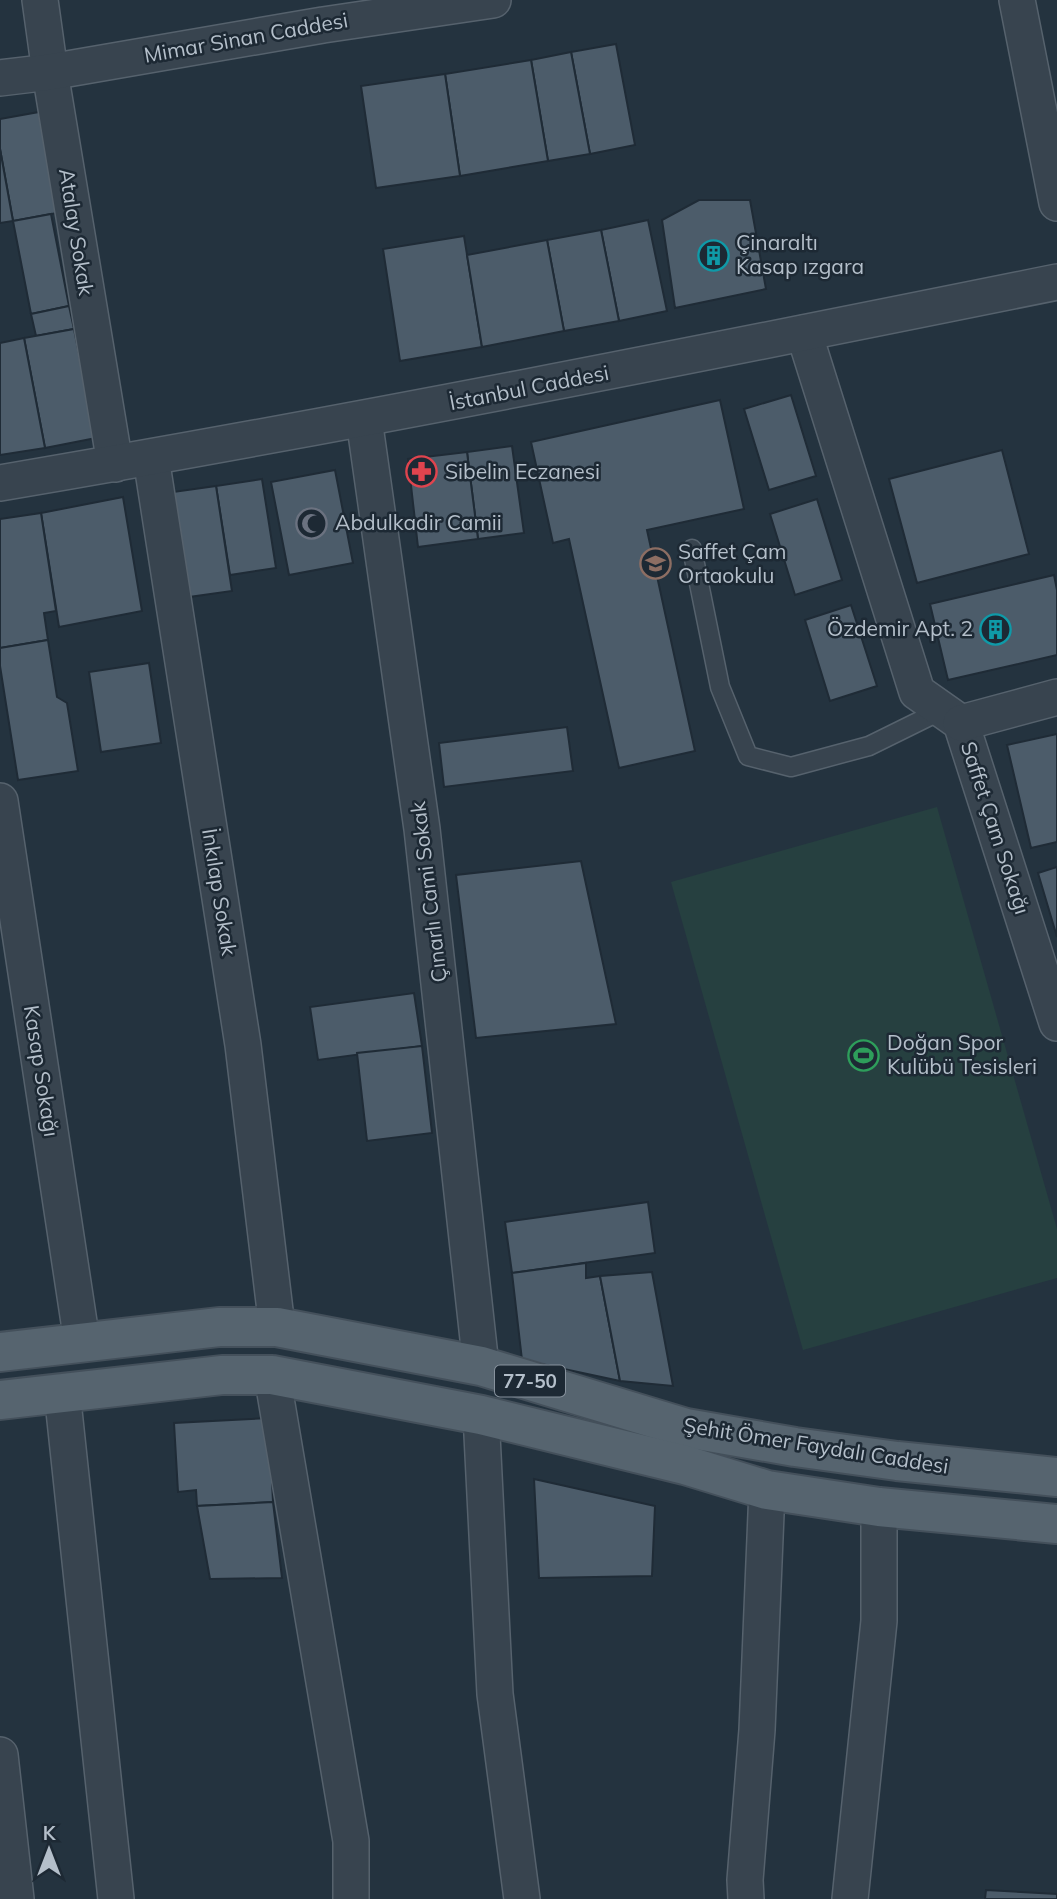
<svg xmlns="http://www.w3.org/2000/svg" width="1057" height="1899" font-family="Mulish,sans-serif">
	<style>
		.green { fill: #264040 }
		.building { fill: #4c5c6a; stroke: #1f2b36; stroke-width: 2 }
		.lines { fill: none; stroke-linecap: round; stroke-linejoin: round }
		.lane-casing { stroke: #56626d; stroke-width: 21 }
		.street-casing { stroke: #56626d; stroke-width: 38 }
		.primary-casing { stroke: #44505b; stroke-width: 42 }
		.lane { stroke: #38444f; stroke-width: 18 }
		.street { stroke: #38444f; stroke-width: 35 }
		.primary { stroke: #56646f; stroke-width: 38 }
		.labels { text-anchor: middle; stroke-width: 5; stroke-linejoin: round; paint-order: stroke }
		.shield { fill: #1d2934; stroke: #87929d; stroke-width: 2 }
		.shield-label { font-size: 19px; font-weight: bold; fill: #b4bfca }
		.street-label { font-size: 21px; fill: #b4bfca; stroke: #1d2934 }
		.poi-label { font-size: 21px; fill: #b4bfca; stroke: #1d2934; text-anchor: start }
	</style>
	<rect width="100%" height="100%" fill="#24333f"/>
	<path class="green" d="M937,807l120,422v49l-254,72 -132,-468z"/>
	<g class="building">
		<path d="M616,44l19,101 -45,9 -19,-102z"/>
		<path d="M571,52l19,102 -42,7 -17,-101z"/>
		<path d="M531,60l17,101 -88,15 -15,-102z"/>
		<path d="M445,74l15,102 -84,12 -15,-102z"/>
		<path d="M39,112l18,101 -44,8 -13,-72v-30z"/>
		<path d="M0,149l13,72 -13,2z"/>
		<path d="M699,200h51l16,89 -91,19 -13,-88z"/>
		<path d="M51,214l18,92 -38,8 -18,-93z"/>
		<path d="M648,220l19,91 -48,10 -18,-91z"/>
		<path d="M601,230l18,91 -55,10 -17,-91z"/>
		<path d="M464,236l18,111 -82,14 -17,-112z"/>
		<path d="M547,240l17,91 -82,16 -15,-92z"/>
		<path d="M69,306l5,23 -38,7 -5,-22z"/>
		<path d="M74,329l22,109 -51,10 -21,-110z"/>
		<path d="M24,338l21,110 -45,7v-112z"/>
		<path d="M791,395l25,81 -47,14 -25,-81z"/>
		<path d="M720,400l24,109 -97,21 48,221 -76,17 -50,-229 -16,4 -22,-101z"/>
		<path d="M512,446l12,87 -46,6 -11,-87z"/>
		<path d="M1002,450l27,104 -112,29 -28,-104z"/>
		<path d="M467,452l11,87 -60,8 -10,-88z"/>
		<path d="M335,470l18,93 -64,12 -18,-93z"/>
		<path d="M262,479l14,89 -46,7 -14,-89z"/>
		<path d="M216,486l16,105 -43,6 -16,-105z"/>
		<path d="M123,497l19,114 -83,16 -18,-114z"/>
		<path d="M817,499l25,81 -47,15 -25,-81z"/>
		<path d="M41,513l15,98 -12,2 4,27 -48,8v-129z"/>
		<path d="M1054,575l3,15v65l-109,25 -18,-76z"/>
		<path d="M851,605l26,81 -47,15 -25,-81z"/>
		<path d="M48,640l9,57 10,6 11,68 -60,9 -18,-114v-18z"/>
		<path d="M149,663l12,80 -60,9 -12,-80z"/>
		<path d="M567,727l6,44 -129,16 -5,-44z"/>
		<path d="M1057,734v108l-26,6 -24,-103z"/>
		<path d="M581,861l35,163 -140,14 -20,-163z"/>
		<path d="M1057,867v70l-19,-64z"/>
		<path d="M414,993l8,53 -104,14 -8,-53z"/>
		<path d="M422,1046l10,87 -65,8 -10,-88z"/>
		<path d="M648,1202l7,51 -143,20 -7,-51z"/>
		<path d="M586,1263v15l14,-2 20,105 -98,-21 -10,-87z"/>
		<path d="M652,1272l21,114 -53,-5 -20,-105z"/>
		<path d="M269,1418l4,84 -76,4 -1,-16 -18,2 -4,-69z"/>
		<path d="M534,1479l121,27 -3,70 -113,2z"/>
		<path d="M273,1502l9,76 -72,1 -13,-73z"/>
		<path d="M986,1890l71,4v5h-72z"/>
	</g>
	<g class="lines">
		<defs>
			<path id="lane" d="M692,549l28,138 28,69 43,11 78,-21 73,-36"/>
			<g id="street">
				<path d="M40,0l10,72 65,392"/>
				<path d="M1017,0l40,203"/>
				<path d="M0,78l50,-6 273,-47 170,-25"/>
				<path d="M804,333l113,359 44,31 96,300"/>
				<path d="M364,419l58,410 59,537"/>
				<path d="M151,458l92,587 34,282"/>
				<path d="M0,483c354,-60 705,-130 1057,-201"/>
				<path d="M961,723l96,-26"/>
				<path d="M0,801l82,541"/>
				<path d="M272,1375l79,466v58"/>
				<path d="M62,1392l54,507"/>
				<path d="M481,1415l14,279 27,205"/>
				<path d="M0,1755l16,144"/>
				<path d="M746,1899l-1,-19 12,-150 10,-240"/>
				<path d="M850,1899l29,-278v-114"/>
			</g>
			<g id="primary">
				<path d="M0,1352l219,-25h58l204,39 205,62 109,19 102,14 160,16"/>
				<path d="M0,1400l222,-25h50l209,40 204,50 82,25 112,17 178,17"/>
			</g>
		</defs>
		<use href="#lane" class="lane-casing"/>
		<use href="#street" class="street-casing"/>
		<use href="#primary" class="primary-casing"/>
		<use href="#lane" class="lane"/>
		<use href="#street" class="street"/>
		<use href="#primary" class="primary"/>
	</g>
	<defs>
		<symbol id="building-ring" viewBox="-11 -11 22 22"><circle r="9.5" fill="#1d2934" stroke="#0f9aa8" stroke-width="1.5"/><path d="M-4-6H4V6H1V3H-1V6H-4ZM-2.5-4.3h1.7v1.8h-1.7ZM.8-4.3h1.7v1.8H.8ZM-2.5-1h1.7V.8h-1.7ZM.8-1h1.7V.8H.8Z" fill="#0f9aa8"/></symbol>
		<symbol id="pharmacy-ring" viewBox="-11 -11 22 22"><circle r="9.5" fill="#1d2934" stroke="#e0444e" stroke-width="1.5"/><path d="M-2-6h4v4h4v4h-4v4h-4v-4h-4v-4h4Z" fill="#e0444e"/></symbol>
		<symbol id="mosque-ring" viewBox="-11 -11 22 22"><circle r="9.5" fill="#1d2934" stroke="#6b7280" stroke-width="1.5"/><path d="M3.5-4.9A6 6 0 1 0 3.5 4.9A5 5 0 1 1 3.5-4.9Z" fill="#6b7280"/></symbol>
		<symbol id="school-ring" viewBox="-11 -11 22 22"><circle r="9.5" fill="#1d2934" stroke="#8d6e63" stroke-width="1.5"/><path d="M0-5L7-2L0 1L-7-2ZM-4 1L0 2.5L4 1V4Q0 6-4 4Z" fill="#8d6e63"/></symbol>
		<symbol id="stadium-ring" viewBox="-11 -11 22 22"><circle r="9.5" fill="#1d2934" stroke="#2e9e5b" stroke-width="1.5"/><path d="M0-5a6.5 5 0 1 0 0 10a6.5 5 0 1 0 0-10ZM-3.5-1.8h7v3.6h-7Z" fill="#2e9e5b"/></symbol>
	</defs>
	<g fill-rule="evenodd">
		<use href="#building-ring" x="696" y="238" width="35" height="35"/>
		<use href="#pharmacy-ring" x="404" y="454" width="35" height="35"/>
		<use href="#mosque-ring" x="294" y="506" width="35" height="35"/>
		<use href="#school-ring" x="638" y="546" width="35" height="35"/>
		<use href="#building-ring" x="978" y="612" width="35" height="35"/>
		<use href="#stadium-ring" x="846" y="1038" width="35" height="35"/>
	</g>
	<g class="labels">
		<rect class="shield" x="495" y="1365.5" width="70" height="31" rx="5"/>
		<g class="shield-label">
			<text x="530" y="1388">77-50</text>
		</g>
		<g class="street-label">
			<text transform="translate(246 38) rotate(-10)" y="7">Mimar Sinan Caddesi</text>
			<text transform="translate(76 232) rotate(81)" y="7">Atalay Sokak</text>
			<text transform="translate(529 388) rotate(-11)" y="7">İstanbul Caddesi</text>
			<text transform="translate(995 828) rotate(72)" y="7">Saffet Çam Sokağı</text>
			<text transform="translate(219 892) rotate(81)" y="7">İnkılap Sokak</text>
			<text transform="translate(429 892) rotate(-97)" y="7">Çınarlı Cami Sokak</text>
			<text transform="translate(41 1071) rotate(81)" y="7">Kasap Sokağı</text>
			<text transform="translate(816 1446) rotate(9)" y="7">Şehit Ömer Faydalı Caddesi</text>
		</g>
		<g class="poi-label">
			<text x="736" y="250">Çinaraltı<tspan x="736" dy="24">Kasap ızgara</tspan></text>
			<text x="445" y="479">Sibelin Eczanesi</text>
			<text x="335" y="530">Abdulkadir Camii</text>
			<text x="678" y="559">Saffet Çam<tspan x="678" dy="24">Ortaokulu</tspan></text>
			<text x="973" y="636" text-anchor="end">Özdemir Apt. 2</text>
			<text x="887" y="1050">Doğan Spor<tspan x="887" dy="24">Kulübü Tesisleri</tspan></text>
		</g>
	</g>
	<g transform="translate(49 1850)" stroke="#1d2934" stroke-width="5" paint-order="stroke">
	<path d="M0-5L12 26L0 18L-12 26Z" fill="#b4bfca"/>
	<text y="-10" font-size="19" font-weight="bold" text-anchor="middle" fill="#b4bfca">K</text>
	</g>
</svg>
